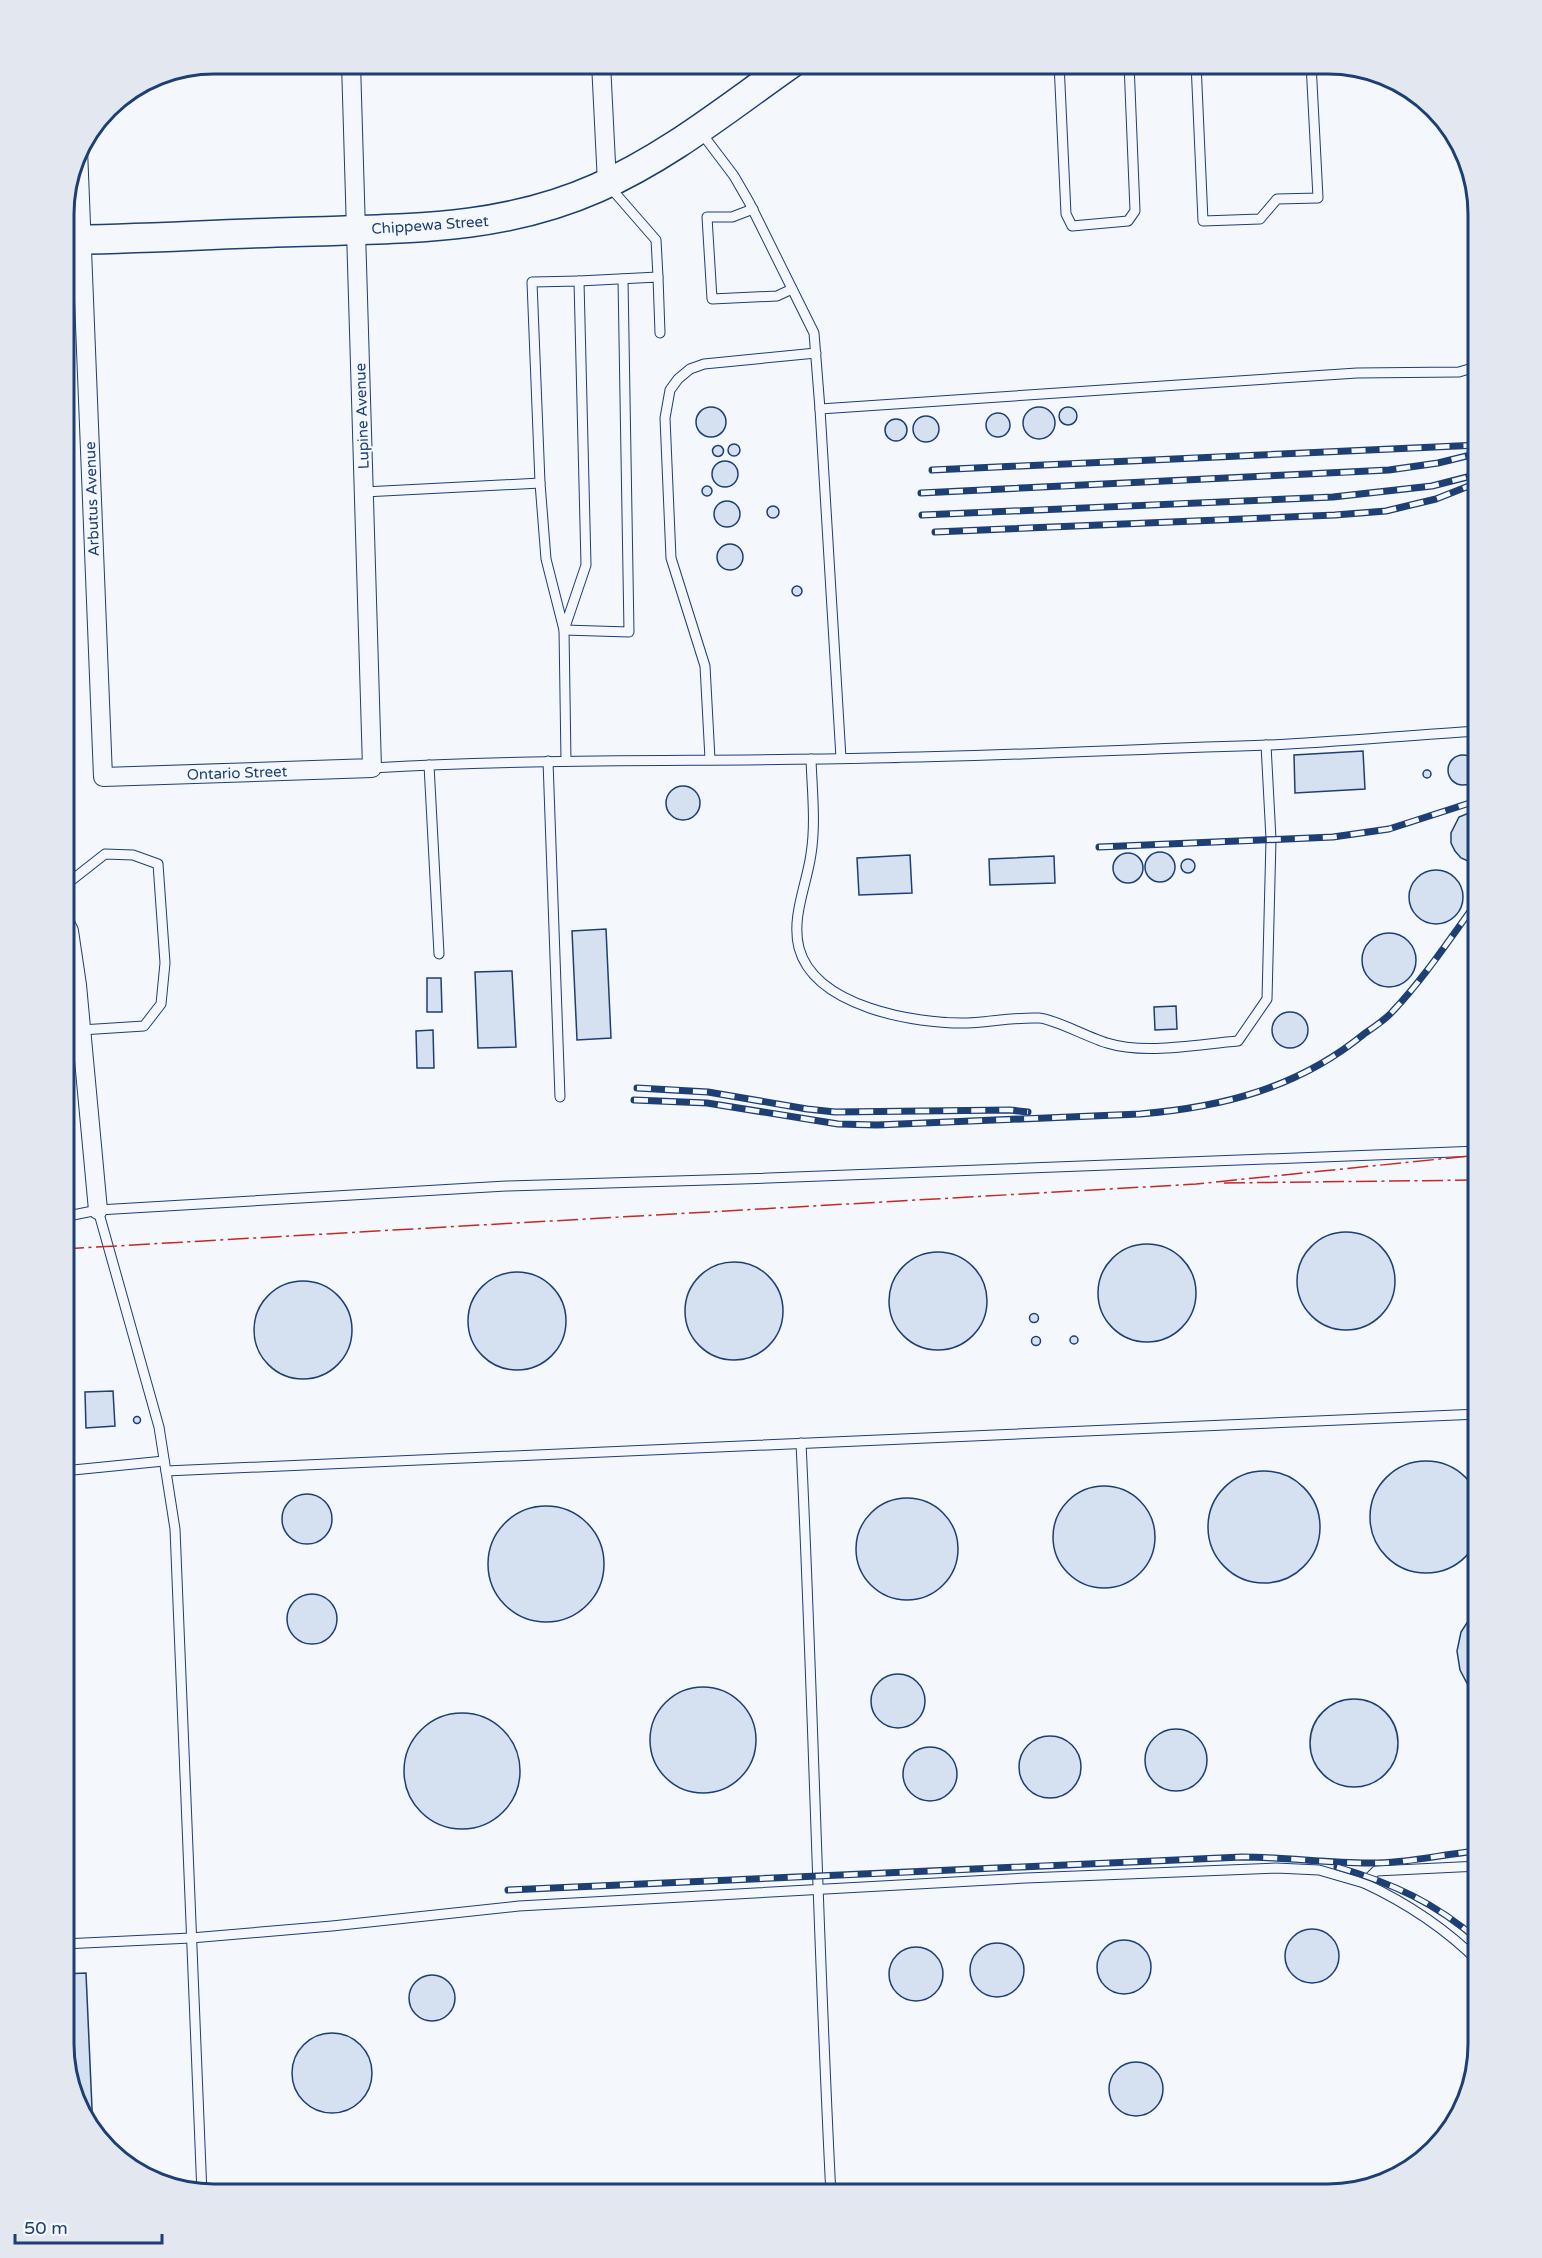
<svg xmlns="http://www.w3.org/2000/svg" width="1542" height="2258" font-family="'Varela Round',sans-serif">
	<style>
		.building { fill: #d5e0f0; stroke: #1d3f73; stroke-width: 1.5 }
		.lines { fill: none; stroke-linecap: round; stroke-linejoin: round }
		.lane-casing { stroke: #1d3f73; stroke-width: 11 }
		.street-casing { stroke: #1d3f73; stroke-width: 20 }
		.primary-casing { stroke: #1d3f73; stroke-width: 31 }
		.lane { stroke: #f4f7fb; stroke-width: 9 }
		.street { stroke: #f4f7fb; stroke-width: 18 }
		.primary { stroke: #f4f7fb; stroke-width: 28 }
		.rail-casing { stroke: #1d3f73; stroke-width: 7 }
		.rail { stroke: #f4f7fb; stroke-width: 4.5; stroke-dasharray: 14; stroke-linecap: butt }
		.power { stroke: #c62828; stroke-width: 1.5; stroke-dasharray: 21 4.5 3 4.5; stroke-linecap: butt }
		.labels { text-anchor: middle; stroke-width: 4.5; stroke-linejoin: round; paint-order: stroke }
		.street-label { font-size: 15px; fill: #1d3f73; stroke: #f4f7fb }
		.rim { fill: none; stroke: #1d3f73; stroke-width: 3 }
	</style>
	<rect width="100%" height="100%" fill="#f4f7fb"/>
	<g class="building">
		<circle cx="1068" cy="416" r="9"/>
		<circle cx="711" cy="422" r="15"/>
		<circle cx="1039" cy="423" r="16"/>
		<circle cx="998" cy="425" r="12"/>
		<circle cx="926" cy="429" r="13"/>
		<circle cx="896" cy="430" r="11"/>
		<circle cx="734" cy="450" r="6"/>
		<circle cx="718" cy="451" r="5.5"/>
		<circle cx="725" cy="474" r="13"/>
		<circle cx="707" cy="491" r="5"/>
		<circle cx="727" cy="514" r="13"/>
		<circle cx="773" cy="512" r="6"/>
		<circle cx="730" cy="557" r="13"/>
		<circle cx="797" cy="591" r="5"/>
		<path d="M1363,751l2,38 -70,4 -1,-38z"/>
		<circle cx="1463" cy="770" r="15"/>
		<circle cx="1427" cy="774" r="4"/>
		<circle cx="683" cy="803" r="17"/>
		<path d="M1476,810h3v54l-2,1 -16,-7 -6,-7 -4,-8v-10l8,-16z"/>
		<circle cx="1160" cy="867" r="15"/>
		<circle cx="1128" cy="868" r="15"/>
		<path d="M910,855l2,38 -53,2 -2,-37z"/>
		<path d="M1054,856l1,27 -65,2 -1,-26z"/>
		<circle cx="1188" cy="866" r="7"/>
		<circle cx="1436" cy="897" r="27"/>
		<path d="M606,929l5,109 -34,2 -5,-109z"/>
		<circle cx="1389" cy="960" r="27"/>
		<path d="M512,971l4,76 -38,1 -3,-76z"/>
		<path d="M427,978h14l1,34h-15z"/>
		<path d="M1176,1006l1,23 -22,1 -1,-23z"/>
		<circle cx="1290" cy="1030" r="18"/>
		<path d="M433,1030l1,38h-17l-1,-37z"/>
		<circle cx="1346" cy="1281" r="49"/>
		<circle cx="1147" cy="1293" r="49"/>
		<circle cx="938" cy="1301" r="49"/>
		<circle cx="734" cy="1311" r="49"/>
		<circle cx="517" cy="1321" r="49"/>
		<circle cx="303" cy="1330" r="49"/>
		<circle cx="1034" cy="1318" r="4.5"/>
		<circle cx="1074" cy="1340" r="4"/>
		<circle cx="1036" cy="1341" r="4.5"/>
		<path d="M113,1391l2,35 -29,2 -1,-36z"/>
		<circle cx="137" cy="1420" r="3.5"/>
		<circle cx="1426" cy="1517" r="56"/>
		<circle cx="1264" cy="1527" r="56"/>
		<circle cx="1104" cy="1537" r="51"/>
		<circle cx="307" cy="1519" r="25"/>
		<circle cx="907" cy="1549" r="51"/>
		<circle cx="546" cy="1564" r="58"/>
		<circle cx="312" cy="1619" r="25"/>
		<path d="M1479,1610v87l-10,-10 -9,-17 -3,-19 4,-19 11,-17z"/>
		<circle cx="898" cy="1701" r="27"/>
		<circle cx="703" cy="1740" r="53"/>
		<circle cx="1354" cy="1743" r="44"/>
		<circle cx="462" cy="1771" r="58"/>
		<circle cx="1176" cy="1760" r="31"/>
		<circle cx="1050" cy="1767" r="31"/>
		<circle cx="930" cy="1774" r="27"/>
		<circle cx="1312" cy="1956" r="27"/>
		<circle cx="1124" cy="1967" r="27"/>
		<circle cx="997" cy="1970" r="27"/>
		<circle cx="916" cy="1974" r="27"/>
		<path d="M86,1973l7,158 -10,-11 -20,-75v-71z"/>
		<circle cx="432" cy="1998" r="23"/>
		<circle cx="332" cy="2073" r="40"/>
		<circle cx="1136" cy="2089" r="27"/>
	</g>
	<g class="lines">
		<defs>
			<g id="lane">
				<path d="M664,63l22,3 4,-3"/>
				<path d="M1059,63l7,151 6,12 56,-5 7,-10 -6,-148"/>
				<path d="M1196,63l7,158 57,-2 17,-20 41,-1 -7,-135"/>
				<path d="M700,131l34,45 15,26 65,131 6,76"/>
				<path d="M609,186l47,54 2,37"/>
				<path d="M753,209l-21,8h-25l5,82 65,-3 15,-7"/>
				<path d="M579,281l79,-4 2,56"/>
				<path d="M364,492l176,-9"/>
				<path d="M564,630l22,-65 -7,-284 -47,1 8,201 6,76 18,71 2,131"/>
				<path d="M564,630l65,2 -6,-353"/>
				<path d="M841,758l-21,-349 537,-36 102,-1 20,-6"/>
				<path d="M710,759l-5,-93 -34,-108 -6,-140 5,-28 8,-11 12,-10 14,-5 112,-11"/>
				<path d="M811,759c1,31 5,64 0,95 -4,30 -20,63 -12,94 16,59 116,76 168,75 24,-1 48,-6 72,-5 16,1 50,20 68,25 38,12 92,1 131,-2l29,-42 4,-160 -5,-94"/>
				<path d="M548,761l12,336"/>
				<path d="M429,765l10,189"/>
				<path d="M372,768c167,-10 333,-6 501,-10 131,-2 263,-9 395,-13 70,-3 141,-10 211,-14"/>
				<path d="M63,887l42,-33 28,1 25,9 7,99 -4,41 -17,22 -63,4"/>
				<path d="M98,1210l61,217 16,102 27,665"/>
				<path d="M63,1217l35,-7 408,-24 236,-7 737,-28"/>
				<path d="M801,1443c12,251 17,501 30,752"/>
				<path d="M63,1471l101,-10"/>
				<path d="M166,1471l1313,-57"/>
				<path d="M1364,1883c43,20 82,46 115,79"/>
				<path d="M63,1944l128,-6 141,-12 187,-20 507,-28 250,-10 43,2 45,13 12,-12 103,-5"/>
			</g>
			<g id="street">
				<path d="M601,63l6,120"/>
				<path d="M78,149l25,628 269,-9 -21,-705"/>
				<path d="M63,919l6,12 8,54 21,225"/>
			</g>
			<path id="primary" d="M63,240c77,-1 154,-6 232,-8 106,-4 203,0 302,-44 71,-31 132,-81 195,-125"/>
		</defs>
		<use href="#lane" class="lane-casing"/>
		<use href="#street" class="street-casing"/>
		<use href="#primary" class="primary-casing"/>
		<use href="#lane" class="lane"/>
		<use href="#street" class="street"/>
		<use href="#primary" class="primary"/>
		<defs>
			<g id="rail">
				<path d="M932,470l547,-25"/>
				<path d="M921,493l468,-23 49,-7 41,-10"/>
				<path d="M922,515l411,-18 99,-11 47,-12"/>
				<path d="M935,532l400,-17 51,-4 50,-12 43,-17"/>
				<path d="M1099,847l234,-10 56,-8 90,-29"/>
				<path d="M637,1088l71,4 99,17 28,3 175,-2 18,2"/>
				<path d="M634,1100l73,3 131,21 39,1 263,-11c83,-7 158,-26 224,-80 10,-7 21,-14 29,-23 32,-34 58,-74 86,-112"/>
				<path d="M1337,1867c55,16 99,36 142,74"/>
				<path d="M508,1890l734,-33c42,0 84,6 126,6 37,1 74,-9 111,-12"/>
			</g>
		</defs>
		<use href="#rail" class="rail-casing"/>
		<use href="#rail" class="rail"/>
		<g class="power">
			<path d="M1224,1183l255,-3"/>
			<path d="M63,1249l1133,-65 283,-29"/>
		</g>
	</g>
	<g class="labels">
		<g class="street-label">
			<text transform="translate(430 225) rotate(-4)" y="5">Chippewa Street</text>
			<text transform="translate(362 416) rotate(-92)" y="5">Lupine Avenue</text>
			<text transform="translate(92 499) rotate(-92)" y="5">Arbutus Avenue</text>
			<text transform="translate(237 773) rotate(-2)" y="5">Ontario Street</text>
		</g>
	</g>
	<path d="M0 0H1542V2258H0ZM214 74H1328A140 140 0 0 1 1468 214V2044A140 140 0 0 1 1328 2184H214A140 140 0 0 1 74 2044V214A140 140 0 0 1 214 74Z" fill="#e3e8f0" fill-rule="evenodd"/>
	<path class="rim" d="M214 74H1328A140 140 0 0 1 1468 214V2044A140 140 0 0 1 1328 2184H214A140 140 0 0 1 74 2044V214A140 140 0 0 1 214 74Z"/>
	<path d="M15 2234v9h147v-9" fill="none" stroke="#1d3f73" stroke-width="3"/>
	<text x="24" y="2234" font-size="18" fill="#1d3f73" stroke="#f4f7fb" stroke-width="4.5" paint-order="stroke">50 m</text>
</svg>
